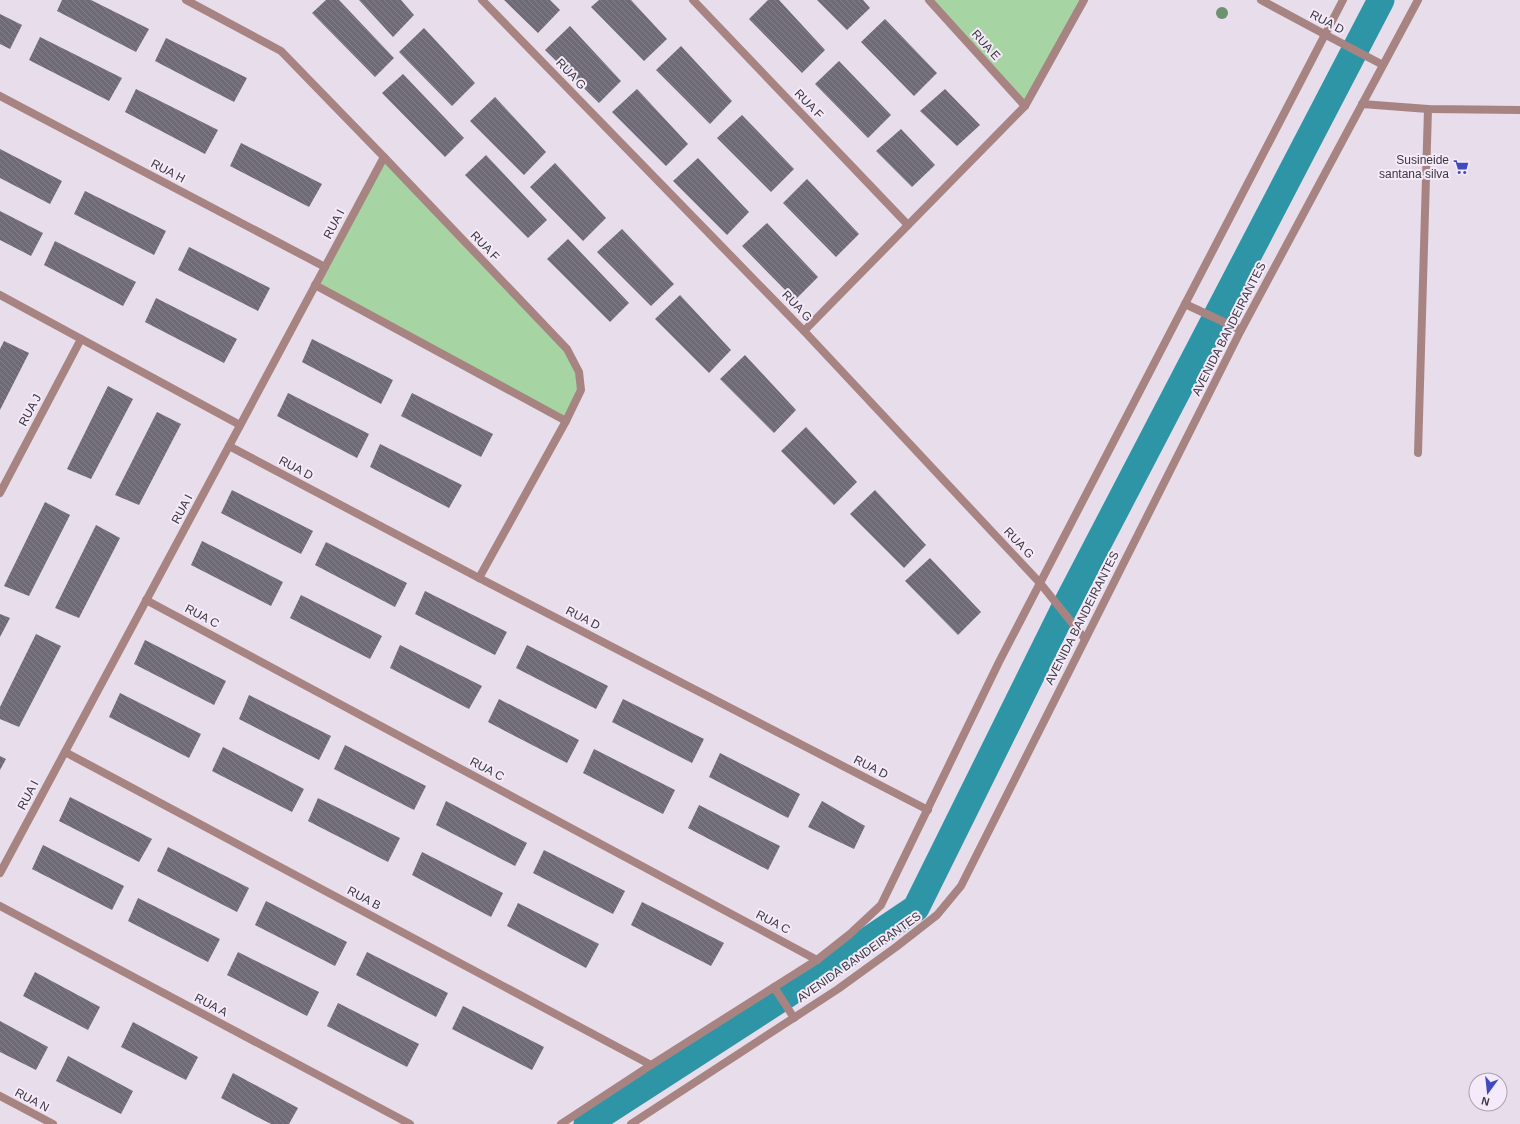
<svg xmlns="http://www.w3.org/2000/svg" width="1520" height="1124" font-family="Arial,sans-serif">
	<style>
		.green { fill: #a6d4a2 }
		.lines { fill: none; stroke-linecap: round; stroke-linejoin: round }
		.canal { stroke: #2e95a7; stroke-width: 27 }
		.building { fill: url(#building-back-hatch) }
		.minor { stroke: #a78482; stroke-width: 8 }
		.tertiary { stroke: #a78482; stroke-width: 8 }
		.tree { fill: #6d9270 }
		.labels { text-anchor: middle; stroke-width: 4; stroke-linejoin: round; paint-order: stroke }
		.street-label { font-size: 12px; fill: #3c383e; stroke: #f4eaf9 }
		.poi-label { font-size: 12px; fill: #3c383e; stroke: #f4eaf9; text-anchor: end }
	</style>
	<defs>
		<pattern id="building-back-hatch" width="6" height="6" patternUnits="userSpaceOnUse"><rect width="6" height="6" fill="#6e6a77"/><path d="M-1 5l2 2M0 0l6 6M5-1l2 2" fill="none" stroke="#84808a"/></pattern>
	</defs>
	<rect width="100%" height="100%" fill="#e7ddeb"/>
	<g class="green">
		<path d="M928,0h156l-59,106z"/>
		<path d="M384,157l183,192 14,35 -15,37 -251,-136z"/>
	</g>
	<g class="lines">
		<path class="canal" d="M587,1124l195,-126 134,-90 147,-297 318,-611"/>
	</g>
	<g class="building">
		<path d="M62,0h29l58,29 -13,23 -79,-41z"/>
		<path d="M326,0h13l55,58 -19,19 -63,-64z"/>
		<path d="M359,0h42l13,15 -21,22z"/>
		<path d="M504,0h46l10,10 -22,23z"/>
		<path d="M599,0h32l36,39 -23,22 -53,-54z"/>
		<path d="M768,0h11l46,50 -23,23 -53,-54z"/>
		<path d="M817,0h46l7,8 -23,22z"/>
		<path d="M0,14l22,11 -12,24 -10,-5z"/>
		<path d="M885,19l52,54 -23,23 -53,-54z"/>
		<path d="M570,26l51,55 -22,22 -54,-53z"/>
		<path d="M424,28l51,55 -23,23 -53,-54z"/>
		<path d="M40,37l82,41 -13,23 -80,-41z"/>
		<path d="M166,38l81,40 -13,24 -79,-41z"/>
		<path d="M681,46l51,55 -22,23 -54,-54z"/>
		<path d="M839,61l52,54 -23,23 -53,-54z"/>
		<path d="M403,74l61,64 -19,19 -63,-64z"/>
		<path d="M136,89l82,41 -13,24 -80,-42z"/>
		<path d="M637,89l51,55 -22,22 -54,-54z"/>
		<path d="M945,89l35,36 -23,21 -37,-35z"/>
		<path d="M495,97l51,55 -22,23 -54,-54z"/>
		<path d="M742,115l52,54 -23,23 -54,-54z"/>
		<path d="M901,129l34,36 -23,22 -36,-36z"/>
		<path d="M241,143l81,41 -13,23 -79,-41z"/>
		<path d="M0,149l62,32 -12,23 -50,-26z"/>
		<path d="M486,155l61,65 -19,18 -63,-63z"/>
		<path d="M698,158l51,54 -22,23 -54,-54z"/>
		<path d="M555,163l51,55 -23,23 -53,-54z"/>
		<path d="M807,179l52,55 -23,23 -53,-54z"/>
		<path d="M85,191l81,40 -12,24 -80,-41z"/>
		<path d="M0,211l43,22 -12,23 -31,-16z"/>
		<path d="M767,223l51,54 -23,23 -53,-54z"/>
		<path d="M622,229l52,55 -23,22 -54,-54z"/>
		<path d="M568,239l61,64 -19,19 -63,-63z"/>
		<path d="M55,241l81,41 -13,24 -79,-41z"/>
		<path d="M189,247l81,41 -12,23 -80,-41z"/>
		<path d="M680,295l51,55 -22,23 -54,-54z"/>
		<path d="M156,298l81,41 -13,24 -79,-41z"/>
		<path d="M312,339l81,41 -12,24 -79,-42z"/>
		<path d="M4,341l25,12 -29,57v-61z"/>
		<path d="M745,355l51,55 -22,23 -54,-54z"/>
		<path d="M108,386l25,13 -42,80 -24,-10z"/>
		<path d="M288,393l81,41 -12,24 -80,-42z"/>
		<path d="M412,393l81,41 -12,23 -80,-41z"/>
		<path d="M157,412l24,12 -42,81 -24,-10z"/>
		<path d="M806,427l51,55 -23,23 -53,-54z"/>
		<path d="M380,444l82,41 -13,23 -79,-41z"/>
		<path d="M232,490l81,41 -12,23 -80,-41z"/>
		<path d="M875,490l51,55 -22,23 -54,-54z"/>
		<path d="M45,502l25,13 -41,81 -25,-10z"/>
		<path d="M96,525l24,13 -41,80 -24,-10z"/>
		<path d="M202,541l81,41 -12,24 -80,-41z"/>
		<path d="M326,542l81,41 -12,24 -80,-42z"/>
		<path d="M930,558l51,54 -23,23 -53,-54z"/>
		<path d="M425,591l82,41 -12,23 -80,-41z"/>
		<path d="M301,595l81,41 -12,23 -80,-41z"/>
		<path d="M0,614l10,4 -10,19z"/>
		<path d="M36,634l25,12 -42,81 -19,-8v-12z"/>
		<path d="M145,640l81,41 -12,24 -80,-41z"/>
		<path d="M400,645l82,41 -13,23 -79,-41z"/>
		<path d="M527,645l81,41 -12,23 -80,-41z"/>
		<path d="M120,693l81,41 -12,24 -80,-41z"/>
		<path d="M249,695l82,41 -12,24 -80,-41z"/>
		<path d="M499,699l80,41 -12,23 -79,-41z"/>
		<path d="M623,699l81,40 -12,24 -80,-41z"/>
		<path d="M345,745l81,41 -12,24 -80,-41z"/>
		<path d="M223,747l81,42 -12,23 -80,-41z"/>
		<path d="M594,749l81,41 -12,24 -80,-41z"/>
		<path d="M720,753l80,41 -12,24 -79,-41z"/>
		<path d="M0,756l6,3 -6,11z"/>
		<path d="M70,797l82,42 -13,23 -80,-41z"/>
		<path d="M318,798l82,40 -12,24 -80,-41z"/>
		<path d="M446,801l81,42 -12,23 -79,-41z"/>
		<path d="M822,801l43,25 -11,23 -46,-22z"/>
		<path d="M699,805l81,41 -12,24 -80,-42z"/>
		<path d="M43,845l81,41 -12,24 -80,-41z"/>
		<path d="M168,847l81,41 -12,24 -80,-41z"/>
		<path d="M544,850l81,41 -12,23 -80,-41z"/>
		<path d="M422,852l81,41 -12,24 -79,-42z"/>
		<path d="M138,898l82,41 -12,23 -80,-41z"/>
		<path d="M266,901l81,41 -12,24 -80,-41z"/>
		<path d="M642,902l82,41 -13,23 -80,-41z"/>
		<path d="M518,903l81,41 -13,24 -79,-42z"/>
		<path d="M238,952l81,40 -12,24 -80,-41z"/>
		<path d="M367,952l81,41 -12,24 -80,-42z"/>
		<path d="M35,972l65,35 -12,23 -65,-34z"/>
		<path d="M338,1003l81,41 -12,23 -80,-41z"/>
		<path d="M463,1006l81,41 -12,23 -80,-41z"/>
		<path d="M0,1021l48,26 -12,23 -36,-18z"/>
		<path d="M133,1022l65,35 -12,23 -65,-33z"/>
		<path d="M68,1056l65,35 -12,23 -65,-33z"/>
		<path d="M233,1073l65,35 -9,16h-18l-50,-26z"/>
	</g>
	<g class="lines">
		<g class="minor">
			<path d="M186,0l95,51 103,106 183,192 12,23 2,18 -15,31 -87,157"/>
			<path d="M482,0l322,331 236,252"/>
			<path d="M693,0l215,225"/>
			<path d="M929,0l96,106"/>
			<path d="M1261,0l65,35"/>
			<path d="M0,96l325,171"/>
			<path d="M1362,104l66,5 92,1"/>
			<path d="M315,285l251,136"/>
			<path d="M0,295l240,130"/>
			<path d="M804,331l221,-225 59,-106"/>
			<path d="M229,446l250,132 449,232"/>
			<path d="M1418,453l10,-344"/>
			<path d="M0,493l81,-154"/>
			<path d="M146,600l671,360"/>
			<path d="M65,752l586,313"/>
			<path d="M0,873l384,-716"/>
			<path d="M0,906l410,218"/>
			<path d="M0,1096l53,28"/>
		</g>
		<g class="tertiary">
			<path d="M1326,35l57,30"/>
			<path d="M1185,304l56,26"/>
			<path d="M1040,583l45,56"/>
			<path d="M774,987l20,31"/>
			<path d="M561,1124l90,-59 166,-105 33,-26 31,-29 118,-243 344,-662"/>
			<path d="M631,1124l207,-135 58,-42 41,-32 24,-29 280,-556 177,-330"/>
		</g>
	</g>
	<circle class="tree" cx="1222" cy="13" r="6"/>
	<defs>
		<symbol id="supermarket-bare" viewBox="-9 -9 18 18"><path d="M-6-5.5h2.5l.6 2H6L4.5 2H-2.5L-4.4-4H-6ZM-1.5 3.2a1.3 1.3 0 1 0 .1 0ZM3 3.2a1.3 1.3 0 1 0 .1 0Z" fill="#404abe" stroke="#f4eaf9" stroke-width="2.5" paint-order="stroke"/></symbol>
	</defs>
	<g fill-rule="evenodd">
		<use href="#supermarket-bare" x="1450" y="156" width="22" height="22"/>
	</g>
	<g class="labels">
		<g class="street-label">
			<text transform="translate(1327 22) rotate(28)" y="4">RUA D</text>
			<text transform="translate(986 45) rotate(48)" y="4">RUA E</text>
			<text transform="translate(571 74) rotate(46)" y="4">RUA G</text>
			<text transform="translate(809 104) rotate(46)" y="4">RUA F</text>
			<text transform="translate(168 171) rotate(28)" y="4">RUA H</text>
			<text transform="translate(334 224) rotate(-62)" y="4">RUA I</text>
			<text transform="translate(485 246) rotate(46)" y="4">RUA F</text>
			<text transform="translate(797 306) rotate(46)" y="4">RUA G</text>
			<text transform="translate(1229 329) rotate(-63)" y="4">AVENIDA BANDEIRANTES</text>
			<text transform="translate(30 410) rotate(-62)" y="4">RUA J</text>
			<text transform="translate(296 468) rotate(28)" y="4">RUA D</text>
			<text transform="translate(182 509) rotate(-62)" y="4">RUA I</text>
			<text transform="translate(1019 543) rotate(47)" y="4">RUA G</text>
			<text transform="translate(202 616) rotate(28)" y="4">RUA C</text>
			<text transform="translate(583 618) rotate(27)" y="4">RUA D</text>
			<text transform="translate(1082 618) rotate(-63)" y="4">AVENIDA BANDEIRANTES</text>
			<text transform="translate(871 767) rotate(27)" y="4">RUA D</text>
			<text transform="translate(487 769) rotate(28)" y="4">RUA C</text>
			<text transform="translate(28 795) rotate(-62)" y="4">RUA I</text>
			<text transform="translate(364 898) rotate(28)" y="4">RUA B</text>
			<text transform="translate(773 922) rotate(28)" y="4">RUA C</text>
			<text transform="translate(859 957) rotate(-35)" y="4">AVENIDA BANDEIRANTES</text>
			<text transform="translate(211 1005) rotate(28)" y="4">RUA A</text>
			<text transform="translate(32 1100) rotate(28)" y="4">RUA N</text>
		</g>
		<g class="poi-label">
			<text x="1449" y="164">Susineide<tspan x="1449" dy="14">santana silva</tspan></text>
		</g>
	</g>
	<g transform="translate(1488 1092) rotate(195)"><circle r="19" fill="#f4eaf9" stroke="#aaa3ae"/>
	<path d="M0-3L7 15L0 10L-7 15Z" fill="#404abe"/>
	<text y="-6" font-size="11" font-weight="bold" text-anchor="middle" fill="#3c383e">N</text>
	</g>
</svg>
